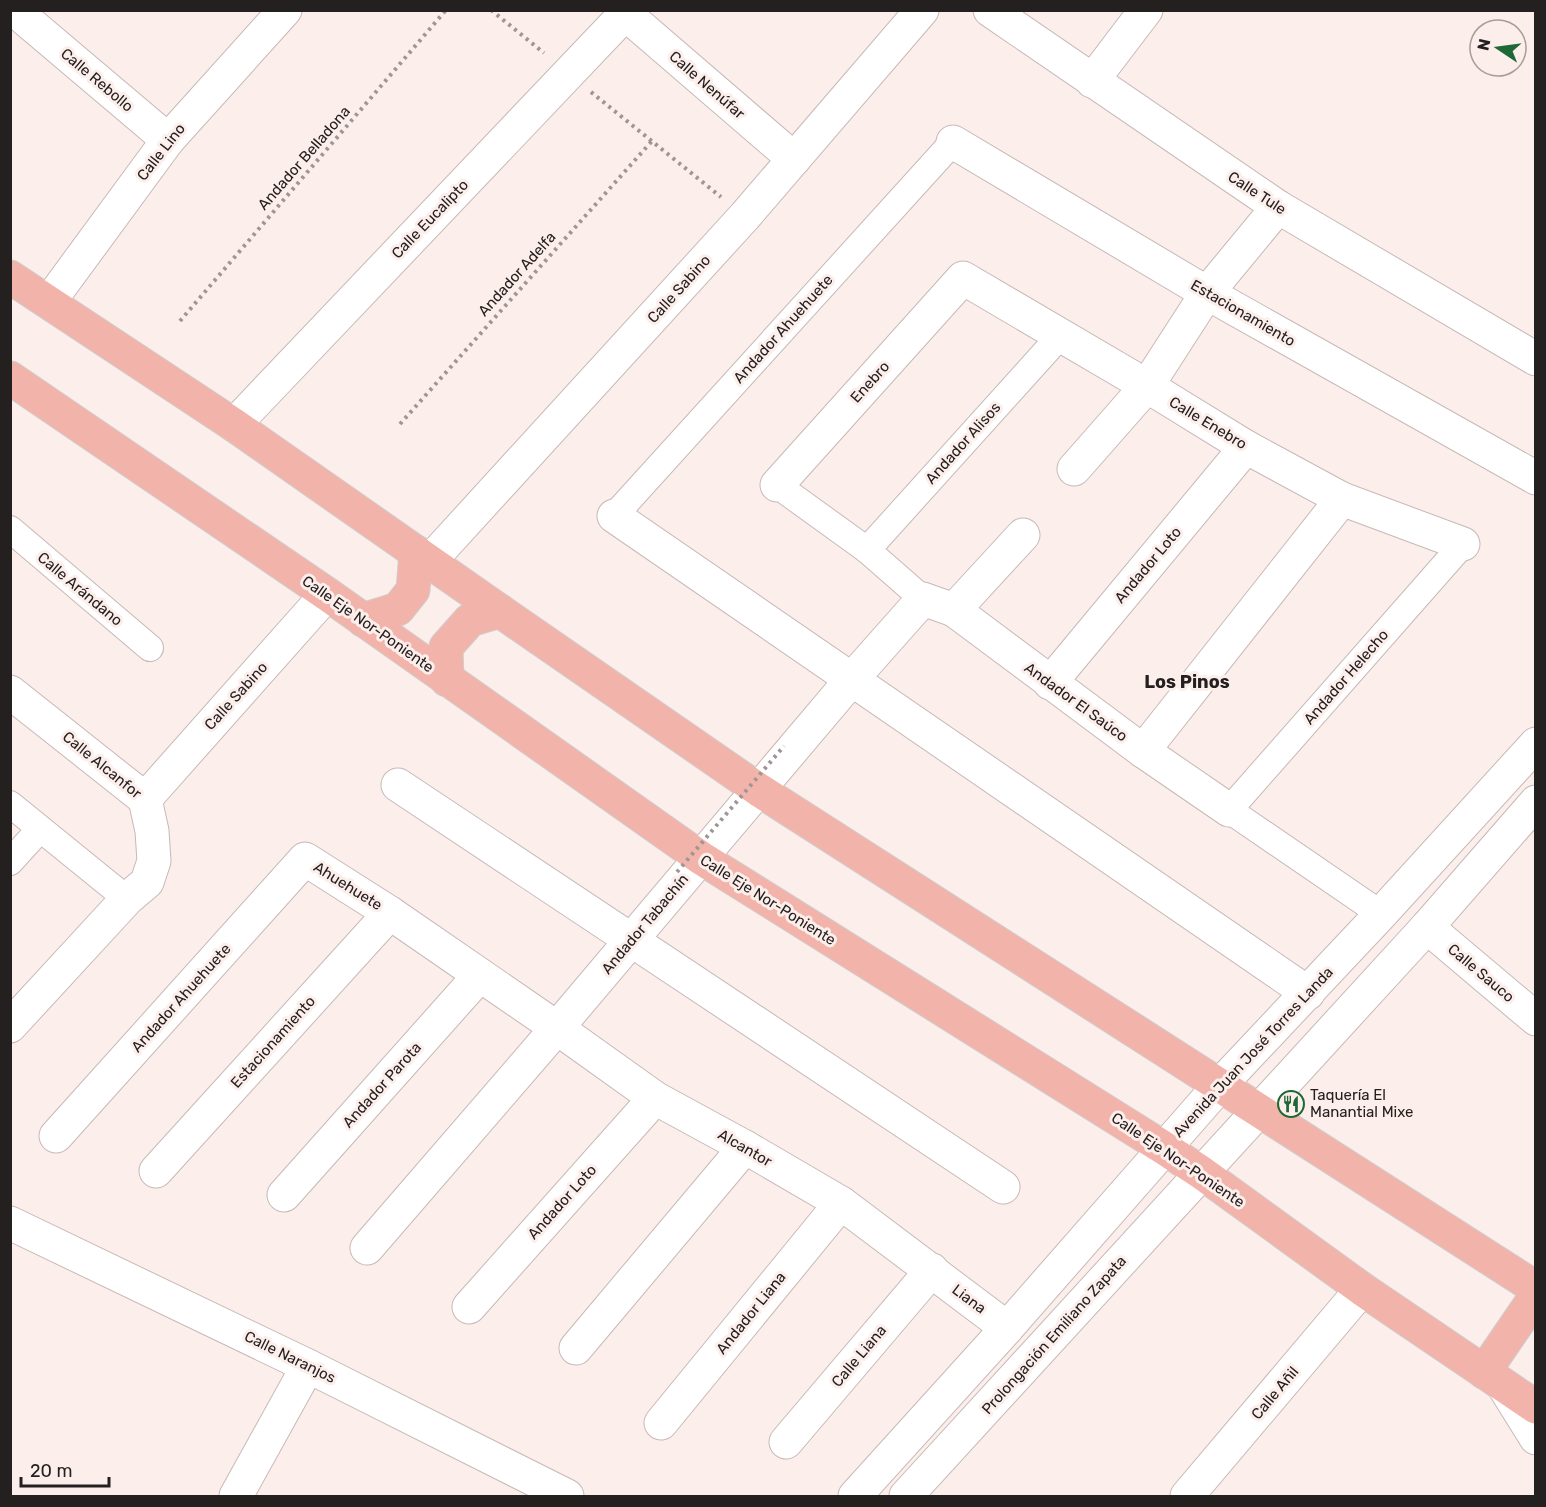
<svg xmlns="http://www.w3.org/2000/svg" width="1546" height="1507" font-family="Rubik,sans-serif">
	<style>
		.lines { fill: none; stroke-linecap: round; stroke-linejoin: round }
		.pedestrian-casing { stroke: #c7b9b7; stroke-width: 28 }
		.minor-casing { stroke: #c7b9b7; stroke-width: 35 }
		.tertiary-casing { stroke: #c7b9b7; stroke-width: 35 }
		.secondary-casing { stroke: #c7b9b7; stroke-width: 35 }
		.primary-casing { stroke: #cfcece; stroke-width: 35 }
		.path { stroke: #9f9594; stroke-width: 4; stroke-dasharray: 3 4.5; stroke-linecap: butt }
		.pedestrian { stroke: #fff; stroke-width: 26 }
		.minor { stroke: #fff; stroke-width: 33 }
		.tertiary { stroke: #fff; stroke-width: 33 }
		.secondary { stroke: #fff; stroke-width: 33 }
		.primary { stroke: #f2b3aa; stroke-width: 33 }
		.path-bridge { stroke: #9f9594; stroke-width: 4; stroke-dasharray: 3 4.5; stroke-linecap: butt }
		.labels { text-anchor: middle; stroke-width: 6; stroke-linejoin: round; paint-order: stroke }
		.street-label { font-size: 15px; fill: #252020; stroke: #fceeeb }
		.poi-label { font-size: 15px; fill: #252020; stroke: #fceeeb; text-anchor: start }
		.quarter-label { font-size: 18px; font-weight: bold; fill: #252020; stroke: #fceeeb }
	</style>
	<rect width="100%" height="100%" fill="#fceeeb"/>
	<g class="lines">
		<defs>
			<g id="pedestrian">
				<path d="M777,485l90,65 56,49"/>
				<path d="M614,516l339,-374"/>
				<path d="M10,529l140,119"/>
				<path d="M867,550l193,-214"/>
				<path d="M10,804l117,95"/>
				<path d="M10,862l30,-33"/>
				<path d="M1381,914l-152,-104 234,-266"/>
			</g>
			<g id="minor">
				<path d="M621,10l173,149"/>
				<path d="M990,10l288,197 258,152"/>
				<path d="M25,19l143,121"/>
				<path d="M1092,81l54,-71"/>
				<path d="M953,142l254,151 329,185"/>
				<path d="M49,302l119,-162 117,-130"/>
				<path d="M234,425l391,-411"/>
				<path d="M1074,469l73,-83 60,-93 71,-86"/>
				<path d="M777,485l186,-207 184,108 99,61 96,52 121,45"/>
				<path d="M614,516l694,477"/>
				<path d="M429,562l316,-346 177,-206"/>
				<path d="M954,610l69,-75"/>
				<path d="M1050,683l196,-236"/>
				<path d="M10,692l135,107 7,32 2,30 -7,21 -20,17 -117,127"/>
				<path d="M1143,751l199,-252"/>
				<path d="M398,785l605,402"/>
				<path d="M145,799l182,-205"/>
				<path d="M1427,927l109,92"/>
				<path d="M56,1136l249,-277 85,54 167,115 98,70 90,49 96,56 166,125"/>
				<path d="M156,1171l234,-258"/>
				<path d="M284,1195l196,-220"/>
				<path d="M10,1223l298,143 259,130"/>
				<path d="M367,1248l190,-220 295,-349 71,-80 31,11 189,141 86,59"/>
				<path d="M469,1307l186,-209"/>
				<path d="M576,1348l169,-201"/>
				<path d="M661,1423l180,-220"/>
				<path d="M786,1442l146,-172"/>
				<path d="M236,1496l72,-130"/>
				<path d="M1187,1496l175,-207"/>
			</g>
			<path id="tertiary" d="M1503,1385l33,53"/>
			<g id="secondary">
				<path d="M855,1496l152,-168 213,-243 161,-171 155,-170"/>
				<path d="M906,1496l521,-569 109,-125"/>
			</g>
			<g id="primary">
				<path d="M10,277l224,148 266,186 259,179 777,498"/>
				<path d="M10,378l317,216 374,264 463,290 38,25 160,116 174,118"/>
				<path d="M363,620l35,-11 15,-19 3,-38"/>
				<path d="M447,680l-1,-33 24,-27 30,-9"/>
				<path d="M1484,1372l52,-76"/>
			</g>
		</defs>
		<use href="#pedestrian" class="pedestrian-casing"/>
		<use href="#minor" class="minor-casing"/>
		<use href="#tertiary" class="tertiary-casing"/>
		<use href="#secondary" class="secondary-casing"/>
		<use href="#primary" class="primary-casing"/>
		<g class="path">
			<path d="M491,10l53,43"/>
			<path d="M591,92l130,105"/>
			<path d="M180,321l266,-311"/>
			<path d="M400,424l252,-283"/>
		</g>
		<use href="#pedestrian" class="pedestrian"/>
		<use href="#minor" class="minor"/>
		<use href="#tertiary" class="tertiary"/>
		<use href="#secondary" class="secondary"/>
		<use href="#primary" class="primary"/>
		<path class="path-bridge" d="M677,872l107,-126"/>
	</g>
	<defs>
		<symbol id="restaurant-ring" viewBox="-11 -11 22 22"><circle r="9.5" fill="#fceeeb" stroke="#1e6836" stroke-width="1.5"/><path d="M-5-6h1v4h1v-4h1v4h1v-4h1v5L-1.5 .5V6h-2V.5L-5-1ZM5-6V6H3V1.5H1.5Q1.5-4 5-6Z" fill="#1e6836"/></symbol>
	</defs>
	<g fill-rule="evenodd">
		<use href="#restaurant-ring" x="1276" y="1089" width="30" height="30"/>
	</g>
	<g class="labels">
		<g class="street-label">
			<text transform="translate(97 80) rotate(40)" y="5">Calle Rebollo</text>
			<text transform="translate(707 85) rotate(41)" y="5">Calle Nenúfar</text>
			<text transform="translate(161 152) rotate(-52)" y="5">Calle Lino</text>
			<text transform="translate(304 158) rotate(-49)" y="5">Andador Belladona</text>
			<text transform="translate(1257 193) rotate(33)" y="5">Calle Tule</text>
			<text transform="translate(430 219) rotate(-46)" y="5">Calle Eucalipto</text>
			<text transform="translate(517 274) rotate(-48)" y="5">Andador Adelfa</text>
			<text transform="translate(679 289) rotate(-48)" y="5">Calle Sabino</text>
			<text transform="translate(1243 313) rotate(30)" y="5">Estacionamiento</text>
			<text transform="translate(783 329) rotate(-48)" y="5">Andador Ahuehuete</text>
			<text transform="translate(870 382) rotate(-48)" y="5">Enebro</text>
			<text transform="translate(1208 423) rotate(31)" y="5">Calle Enebro</text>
			<text transform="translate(963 443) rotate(-48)" y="5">Andador Alisos</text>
			<text transform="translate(1148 565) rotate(-50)" y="5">Andador Loto</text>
			<text transform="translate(80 589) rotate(40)" y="5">Calle Arándano</text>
			<text transform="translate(368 624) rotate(35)" y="5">Calle Eje Nor-Poniente</text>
			<text transform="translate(1346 677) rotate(-49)" y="5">Andador Helecho</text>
			<text transform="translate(236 696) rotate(-48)" y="5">Calle Sabino</text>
			<text transform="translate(1076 702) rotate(36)" y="5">Andador El Saúco</text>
			<text transform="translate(102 765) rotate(39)" y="5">Calle Alcanfor</text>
			<text transform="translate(348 886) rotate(32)" y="5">Ahuehuete</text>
			<text transform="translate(768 900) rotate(32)" y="5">Calle Eje Nor-Poniente</text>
			<text transform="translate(645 924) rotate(-50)" y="5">Andador Tabachín</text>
			<text transform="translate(1481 973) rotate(40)" y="5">Calle Sauco</text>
			<text transform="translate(181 998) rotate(-48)" y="5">Andador Ahuehuete</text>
			<text transform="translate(273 1042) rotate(-48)" y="5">Estacionamiento</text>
			<text transform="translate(1253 1052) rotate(-47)" y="5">Avenida Juan José Torres Landa</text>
			<text transform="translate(382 1085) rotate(-48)" y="5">Andador Parota</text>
			<text transform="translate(745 1148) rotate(30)" y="5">Alcantor</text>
			<text transform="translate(1178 1160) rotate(34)" y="5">Calle Eje Nor-Poniente</text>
			<text transform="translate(562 1202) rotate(-48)" y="5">Andador Loto</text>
			<text transform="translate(969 1299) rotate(37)" y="5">Liana</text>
			<text transform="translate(751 1313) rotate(-51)" y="5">Andador Liana</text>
			<text transform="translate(1054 1335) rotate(-48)" y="5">Prolongación Emiliano Zapata</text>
			<text transform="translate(859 1356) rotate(-50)" y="5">Calle Liana</text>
			<text transform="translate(290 1357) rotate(26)" y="5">Calle Naranjos</text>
			<text transform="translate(1275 1393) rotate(-50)" y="5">Calle Añil</text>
		</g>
		<g class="poi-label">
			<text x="1310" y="1100">Taquería El<tspan x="1310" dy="17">Manantial Mixe</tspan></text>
		</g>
		<g class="quarter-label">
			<text x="1187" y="688">Los Pinos</text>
		</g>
	</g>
	<rect width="1546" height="1507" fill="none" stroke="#252020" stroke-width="24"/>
	<g transform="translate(1498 48) rotate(283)"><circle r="28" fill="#fceeeb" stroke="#a69c9a" stroke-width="1.5"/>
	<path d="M0-4.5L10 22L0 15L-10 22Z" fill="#1e6836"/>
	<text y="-9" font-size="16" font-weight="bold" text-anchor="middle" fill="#252020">N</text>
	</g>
	<path d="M21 1477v9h88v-9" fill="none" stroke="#252020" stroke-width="3"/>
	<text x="30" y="1477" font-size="18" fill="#252020" stroke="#fceeeb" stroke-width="4.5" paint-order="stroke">20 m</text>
</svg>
